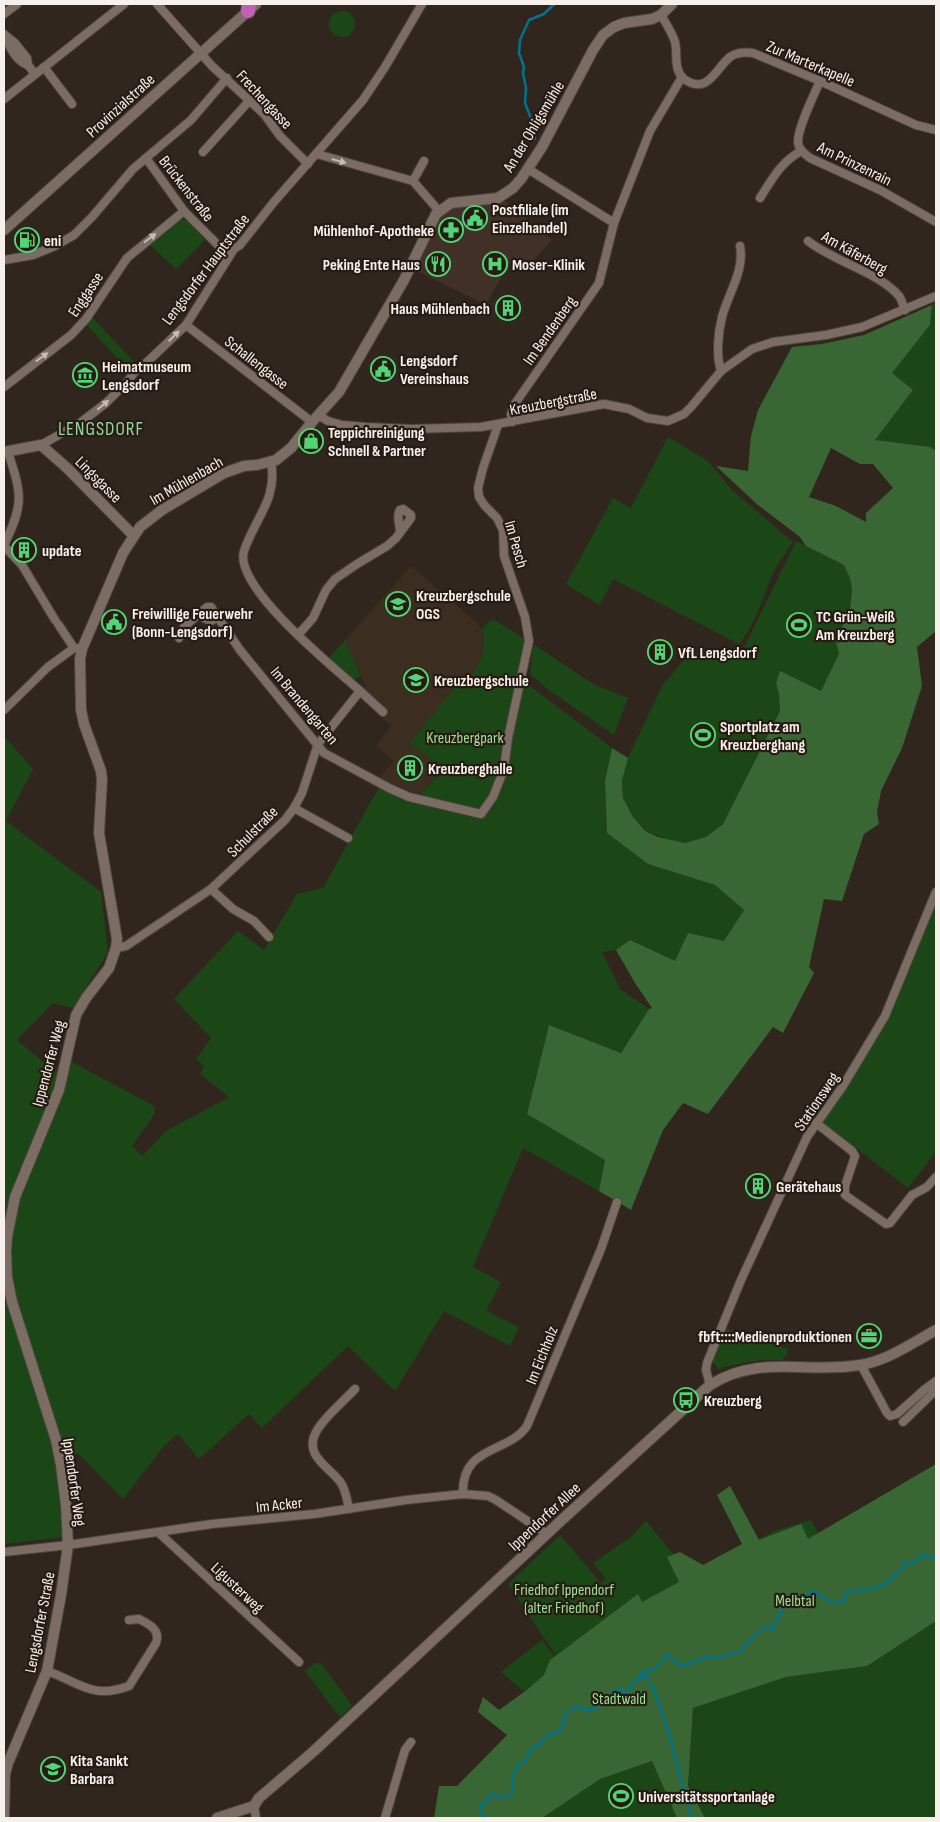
<svg xmlns="http://www.w3.org/2000/svg" width="940" height="1822" font-family="'Sofia Sans Condensed',sans-serif">
	<style>
		.commercial { fill: #413027 }
		.education { fill: #3b2d20 }
		.green { fill: #1b4717 }
		.forest { fill: #396734; fill-rule: evenodd }
		.lines { fill: none; stroke-linecap: round; stroke-linejoin: round }
		.stream { stroke: #01738e; stroke-width: 2.5 }
		.street-casing { stroke: #4f453e; stroke-width: 10 }
		.secondary-casing { stroke: #4f453e; stroke-width: 12 }
		.highway-casing { stroke: #4f453e; stroke-width: 16 }
		.street { stroke: #7b6d64; stroke-width: 8 }
		.secondary { stroke: #7b6d64; stroke-width: 10 }
		.highway { stroke: #c461b4; stroke-width: 14 }
		.oneway { fill: #c6bcb5 }
		.labels { text-anchor: middle; stroke-width: 4.5; stroke-linejoin: round; paint-order: stroke }
		.street-label { font-size: 16px; fill: #f8f0eb; stroke: #271c14 }
		.poi-label { font-size: 16px; font-weight: bold; fill: #f8f0eb; stroke: #271c14; text-anchor: start }
		.park-label { font-size: 16px; fill: #9be094; stroke: #271c14 }
		.quarter-label { font-size: 19px; letter-spacing: 1px; fill: #95d6a1; stroke: #271c14 }
	</style>
	<rect width="100%" height="100%" fill="#31261e"/>
	<path class="commercial" d="M504,200l48,40 -27,30 -14,-10 -25,45 -75,-37 27,-54 18,-10z"/>
	<path class="education" d="M411,566l66,57 8,12v16l-54,107 12,11 -24,27 -40,-18 15,-17 -18,-15 15,-20 -11,-11 4,-4 -19,-20 1,-4 -21,-47z"/>
	<g class="green">
		<circle cx="342" cy="24" r="13"/>
		<path d="M179,220h6l3,2 17,18 -29,29 -27,-25z"/>
		<path d="M936,302v149l-6,-4 -55,-7 38,-50 -21,-17 38,-48 2,-20z"/>
		<path d="M92,317l43,46 -7,7 -42,-46z"/>
		<path d="M668,437l40,24 24,29 61,52c-7,11 -16,22 -21,34 -11,25 -15,46 -33,68l-126,-65 -13,26 -34,-21 47,-86 18,10z"/>
		<path d="M796,541l48,24 6,13 2,12 -2,18 -14,33 3,13 -18,38 -45,-9 3,11 1,17 -57,113 -17,13 -21,6 -12,-2 -28,-10 -12,-14 -10,-19 -1,-18 5,-20 35,-74 20,-24 11,-7 21,-7 28,4z"/>
		<path d="M493,619l32,20 1,8 -24,121 -12,28 -9,15 -62,-15 24,-27 -33,-26 46,-57 8,3c10,-18 28,-40 17,-60z"/>
		<path d="M345,640l16,36 -6,4 -26,-22z"/>
		<path d="M533,644l62,41 33,13 -14,37 -64,-44 -20,-17z"/>
		<path d="M526,683l86,65 -7,33 2,52 41,31 67,21 29,25 -20,32 -49,20 -45,-22 -14,10 -14,2 18,37 29,20 -28,44 -72,-28 -22,89 78,46 -6,31 -76,-43 -50,119 28,15 -15,29 33,16 -9,19 -66,-35 -49,80 -47,-45 -86,82 -13,-14 -50,45 -21,-25 -14,12 -41,53 -45,-46 -13,5 5,38 2,40 -68,8v-808l29,33 -27,52 95,71 7,60 -35,56 -20,-5 -36,37 38,32 15,-11 84,45 1,7 -23,33 10,10 24,-25 63,-34 -29,-23 4,-8 -8,-7 15,-21 -37,-39 64,-68 26,19 33,-56 26,-6 56,-101 39,17 63,13 14,-20 27,-113z"/>
		<path d="M936,902v250l-28,36 -87,-67 27,-34 39,-69z"/>
		<path d="M725,1328l63,21 -1,5 -5,6h-21l-38,7 -4,3 -6,-8z"/>
		<path d="M811,1520l8,14 -15,135 -56,20 38,-12 81,-11 69,-45v197h-231l-17,-32 5,-78 43,-15 -47,7 -63,70 26,-9 25,57h-209l79,-107 -46,-39 41,-32 12,16 8,-7 -7,5 -47,-70 52,-49 41,48 5,-4 -13,-16 39,-27 14,-15 46,56 82,-46z"/>
		<path d="M316,1663h4l4,4 28,39 -12,11 -35,-46z"/>
	</g>
	<g class="forest">
		<path d="M932,305l-2,20 -38,48 21,17 -38,50 55,7 6,4v180l-19,16 5,39 -20,62 -21,43 -4,21 2,12 -15,10 -22,67 -18,-2 -15,68 5,6 -31,60 -10,-6 -65,87 -25,-11 -20,27 -32,80 -32,-19 6,-31 -78,-46 22,-89 72,28 28,-44 3,-1 -17,-25 -19,-33 14,-10 45,21 13,-28 36,8 20,-31 -29,-25 -67,-21 -41,-31 -2,-52 7,-33 16,10 -6,22 1,18 10,19 12,14 13,6 27,6 21,-6 17,-13 57,-113 -1,-17 -3,-11 4,-12 41,20 18,-37 -3,-12 14,-34 2,-18 -2,-12 -6,-13 -38,-19 -6,-9 -42,-32 -42,-39 32,5 3,-35 7,-26 34,-63 30,-3 42,-9zM831,448l29,16h13l20,24 -27,25v9l-30,-16 -27,-9z"/>
		<path d="M936,1464v157l-69,45 -81,11 -93,31 -5,78 17,32h-28l-25,-57 -52,18 -58,39h-108l5,-32h18l50,-51 -29,-23 5,-15 16,13 28,-20 17,-15 6,-15 88,-66 4,8 37,-20 -12,-25 13,-5 23,13 39,-21 -25,-49 13,-9 29,54 42,-16 7,15z"/>
	</g>
	<g class="lines">
		<g class="stream">
			<path d="M535,139l-3,-18 -7,-18 1,-15 -3,-15 1,-6 -5,-14 1,-13 9,-20 15,-6 10,-10"/>
			<path d="M643,1672l6,9"/>
			<path d="M652,1684l17,50 22,82"/>
			<path d="M484,1818l1,-1 -5,-7v-5l7,-3 3,-7 16,2 7,-5 -1,-14 5,-11 8,-6 8,-14 7,-2 6,-9 13,-5 5,-7c-2,-9 4,-12 11,-17 4,0 8,2 12,3 11,0 22,-15 30,-21l8,3 4,-2 6,-11h7l-1,-5 2,-2 13,-4 11,-13 15,11 25,-9h14l20,-6c7,-11 14,-18 26,-25l5,4 11,-23 29,-16 22,12 10,-2 4,-10c18,-2 31,0 44,-13 7,-7 8,-5 12,-15h9l10,-8 13,3"/>
		</g>
		<defs>
			<g id="street">
				<path d="M157,4l55,62 52,48 16,22 28,28"/>
				<path d="M4,14l13,-10"/>
				<path d="M661,15c5,9 11,17 14,27 3,12 -2,28 9,37 24,17 32,-11 46,-22 7,-5 15,-5 23,-4l67,28 96,44 20,5"/>
				<path d="M4,34l11,9 12,15 1,7 7,9"/>
				<path d="M6,37c4,12 10,24 22,28"/>
				<path d="M44,67l28,37"/>
				<path d="M820,81c-6,14 -23,48 -22,62 1,7 7,11 12,15l70,32 56,32"/>
				<path d="M4,99l120,-95"/>
				<path d="M203,152l47,-52"/>
				<path d="M317,154l96,27 26,30"/>
				<path d="M146,158l38,53 45,45"/>
				<path d="M528,169l86,54 36,-92 32,-54"/>
				<path d="M413,181l11,-20"/>
				<path d="M760,198c13,-20 20,-35 41,-47"/>
				<path d="M808,241c25,20 72,32 91,55 3,4 4,10 6,14"/>
				<path d="M4,260l29,-5 22,-9 19,-11 18,-18 41,-48 58,-49 36,-42"/>
				<path d="M186,325l126,97"/>
				<path d="M721,371c-5,-16 -3,-38 1,-54 6,-23 23,-47 18,-71"/>
				<path d="M4,387l67,-52 15,-16 41,-61 57,-47"/>
				<path d="M318,415l10,6 14,4 24,2 45,2 70,-2 123,-23 25,5 18,9 21,3 16,-7 7,-7 30,-36 31,-22 21,-7 53,-7 36,-8 74,-31"/>
				<path d="M512,422l-1,-8 3,-9 85,-122 15,-60"/>
				<path d="M41,445l39,-22 26,-20 21,-21 10,-13 9,-6 40,-38 48,-76 6,-4 33,-42 90,-103 22,-33 37,-63"/>
				<path d="M4,545c20,-41 18,-50 4,-93"/>
				<path d="M4,546l18,19 33,55"/>
				<path d="M202,612l2,6 7,3 7,-4"/>
				<path d="M58,624l16,24"/>
				<path d="M298,635l15,-17 13,-28 9,-11 22,-15 30,-18 9,-8 15,-20v-3l-8,-6 -3,1c-4,6 0,15 0,22"/>
				<path d="M179,638l5,-11 23,-20h4l29,43 84,103 65,35 20,9 72,17 12,-17 11,-28 4,-31 21,-97 -4,-24 -21,-61 -1,-26 -6,-12 -12,-12 -6,-9 -1,-9 5,-20 15,-43"/>
				<path d="M360,691l23,21"/>
				<path d="M4,710l44,-43 26,-19 8,1"/>
				<path d="M294,808l54,30"/>
				<path d="M211,889l22,20 21,12 15,16"/>
				<path d="M116,948l10,-2 85,-57 74,-69 9,-12 8,-15 16,-49 42,-53c-25,-23 -127,-104 -116,-140 11,-33 34,-52 27,-89"/>
				<path d="M816,1123l36,28 3,5 -10,30v9l41,29 4,-1 22,-28 15,-8 9,-10"/>
				<path d="M861,1365l26,48 3,3 7,-2 27,-24 12,-9"/>
				<path d="M710,1385l-4,-15 1,-7 34,-83 66,-143 36,-51 42,-70 51,-124"/>
				<path d="M903,1422l33,-32"/>
				<path d="M463,1494c-2,-49 45,-40 64,-68l74,-177 16,-47"/>
				<path d="M349,1509c-2,-8 -3,-19 -8,-26 -11,-16 -38,-27 -25,-51 8,-15 27,-30 39,-43"/>
				<path d="M158,1532l141,130"/>
				<path d="M4,1552l64,-7 144,-21 102,-10 92,-14 57,-6 25,2 8,4 51,34"/>
				<path d="M47,1671c32,11 45,29 82,15l27,-43c5,-13 -7,-19 -17,-24l-10,1"/>
				<path d="M254,1806l2,12"/>
				<path d="M385,1818l20,-68 6,-8"/>
			</g>
			<g id="secondary">
				<path d="M4,230l252,-226"/>
				<path d="M4,452l37,-7 26,23 66,67"/>
				<path d="M4,1817l1,-43 3,-11 39,-92 14,-76 7,-50 -2,-40 -5,-40 -5,-25 -44,-138 -5,-25 -1,-25 1,-15 8,-40 44,-107 17,-75 10,-17 23,-30 7,-20 1,-9 -18,-106 3,-53 -1,-9 -17,-47 -3,-14 -1,-51 2,-10 41,-96 17,-26 22,-17 62,-37 20,-7 13,-1 19,-5 15,-12 21,-26 27,-30 65,-112 32,-66 15,-11 47,-5 15,-10 8,-9 21,-32 51,-97 10,-15 11,-8 10,-4 28,-4 9,-4 11,-11"/>
				<path d="M217,1818l37,-12 5,-8 55,-47 251,-234 145,-132c49,-31 97,-11 150,-20 27,-4 52,-22 76,-35"/>
			</g>
			<path id="highway" d="M248,11l1,-7"/>
		</defs>
		<use href="#street" class="street-casing"/>
		<use href="#secondary" class="secondary-casing"/>
		<use href="#highway" class="highway-casing"/>
		<use href="#street" class="street"/>
		<use href="#secondary" class="secondary"/>
		<use href="#highway" class="highway"/>
	</g>
	<defs><path id="oneway-solid" d="M-6-.8H1V-3.2L6.5 0L1 3.2V.8H-6Z" transform="scale(1.25)"/></defs>
	<g class="oneway">
		<use href="#oneway-solid" transform="translate(339 161) rotate(16)"/>
		<use href="#oneway-solid" transform="translate(150 238) rotate(-37)"/>
		<use href="#oneway-solid" transform="translate(174 336) rotate(-45)"/>
		<use href="#oneway-solid" transform="translate(42 357) rotate(-36)"/>
		<use href="#oneway-solid" transform="translate(103 405) rotate(-40)"/>
	</g>
	<defs>
		<symbol id="civic-ring" viewBox="-11 -11 22 22"><circle r="9.5" fill="#271c14" stroke="#50d674" stroke-width="1.5"/><path d="M-.6-6.5H3V-4.5H.6V-3L4-1V1h2V6H-6V1h2V-1L-.6-3ZM-1.2 2.5V6h2.4V2.5Z" fill="#50d674"/></symbol>
		<symbol id="pharmacy-ring" viewBox="-11 -11 22 22"><circle r="9.5" fill="#271c14" stroke="#50d674" stroke-width="1.5"/><path d="M-2-6h4v4h4v4h-4v4h-4v-4h-4v-4h4Z" fill="#50d674"/></symbol>
		<symbol id="fuel-ring" viewBox="-11 -11 22 22"><circle r="9.5" fill="#271c14" stroke="#50d674" stroke-width="1.5"/><path d="M-5.5-6h7V0h2V4h1.3V-2.5L3-4.5l.8-.8L6-3V5H2.5V1h-1V6h-7ZM-4.2-4.7v3.2H.2V-4.7Z" fill="#50d674"/></symbol>
		<symbol id="restaurant-ring" viewBox="-11 -11 22 22"><circle r="9.5" fill="#271c14" stroke="#50d674" stroke-width="1.5"/><path d="M-5-6h1v4h1v-4h1v4h1v-4h1v5L-1.5 .5V6h-2V.5L-5-1ZM5-6V6H3V1.5H1.5Q1.5-4 5-6Z" fill="#50d674"/></symbol>
		<symbol id="hospital-ring" viewBox="-11 -11 22 22"><circle r="9.5" fill="#271c14" stroke="#50d674" stroke-width="1.5"/><path d="M-5-5h3v3.5h4V-5h3V5h-3V1.5h-4V5h-3Z" fill="#50d674"/></symbol>
		<symbol id="building-ring" viewBox="-11 -11 22 22"><circle r="9.5" fill="#271c14" stroke="#50d674" stroke-width="1.5"/><path d="M-4-6H4V6H1V3H-1V6H-4ZM-2.5-4.3h1.7v1.8h-1.7ZM.8-4.3h1.7v1.8H.8ZM-2.5-1h1.7V.8h-1.7ZM.8-1h1.7V.8H.8Z" fill="#50d674"/></symbol>
		<symbol id="museum-ring" viewBox="-11 -11 22 22"><circle r="9.5" fill="#271c14" stroke="#50d674" stroke-width="1.5"/><path d="M0-6L6-3V-2H-6V-3ZM-5-1h2V3h-2ZM-1-1h2V3h-2ZM3-1h2V3H3ZM-6 4H6V6H-6Z" fill="#50d674"/></symbol>
		<symbol id="shop-ring" viewBox="-11 -11 22 22"><circle r="9.5" fill="#271c14" stroke="#50d674" stroke-width="1.5"/><path d="M-5-2.5h2.3a2.7 3.5 0 0 1 5.4 0H5L5.5 6h-11ZM-1.5-2.5h3a1.5 2.3 0 0 0-3 0Z" fill="#50d674"/></symbol>
		<symbol id="school-ring" viewBox="-11 -11 22 22"><circle r="9.5" fill="#271c14" stroke="#50d674" stroke-width="1.5"/><path d="M0-5L7-2L0 1L-7-2ZM-4 1L0 2.5L4 1V4Q0 6-4 4Z" fill="#50d674"/></symbol>
		<symbol id="stadium-ring" viewBox="-11 -11 22 22"><circle r="9.5" fill="#271c14" stroke="#50d674" stroke-width="1.5"/><path d="M0-5a6.5 5 0 1 0 0 10a6.5 5 0 1 0 0-10ZM-3.5-1.8h7v3.6h-7Z" fill="#50d674"/></symbol>
		<symbol id="office-ring" viewBox="-11 -11 22 22"><circle r="9.5" fill="#271c14" stroke="#50d674" stroke-width="1.5"/><path d="M-6-3h4V-5.5h4V-3h4V5H-6ZM-1-4.5V-3h2v-1.5ZM-6 0V1H6V0Z" fill="#50d674"/></symbol>
		<symbol id="bus-ring" viewBox="-11 -11 22 22"><circle r="9.5" fill="#271c14" stroke="#50d674" stroke-width="1.5"/><path d="M-5-6H5V4H4V6H2V4H-2V6H-4V4H-5ZM-3.5-4V0h7V-4ZM-3.5 1.2v1.5H-2V1.2ZM2 1.2v1.5H3.5V1.2Z" fill="#50d674"/></symbol>
	</defs>
	<g fill-rule="evenodd">
		<use href="#civic-ring" x="461" y="204" width="28" height="28"/>
		<use href="#pharmacy-ring" x="437" y="216" width="28" height="28"/>
		<use href="#fuel-ring" x="13" y="226" width="28" height="28"/>
		<use href="#restaurant-ring" x="424" y="250" width="28" height="28"/>
		<use href="#hospital-ring" x="481" y="250" width="28" height="28"/>
		<use href="#building-ring" x="494" y="294" width="28" height="28"/>
		<use href="#civic-ring" x="369" y="355" width="28" height="28"/>
		<use href="#museum-ring" x="71" y="361" width="28" height="28"/>
		<use href="#shop-ring" x="297" y="427" width="28" height="28"/>
		<use href="#building-ring" x="10" y="536" width="28" height="28"/>
		<use href="#school-ring" x="384" y="590" width="28" height="28"/>
		<use href="#civic-ring" x="100" y="608" width="28" height="28"/>
		<use href="#stadium-ring" x="785" y="611" width="28" height="28"/>
		<use href="#building-ring" x="646" y="638" width="28" height="28"/>
		<use href="#school-ring" x="402" y="666" width="28" height="28"/>
		<use href="#stadium-ring" x="689" y="721" width="28" height="28"/>
		<use href="#building-ring" x="396" y="754" width="28" height="28"/>
		<use href="#building-ring" x="744" y="1172" width="28" height="28"/>
		<use href="#office-ring" x="855" y="1322" width="28" height="28"/>
		<use href="#bus-ring" x="672" y="1386" width="28" height="28"/>
		<use href="#school-ring" x="39" y="1755" width="28" height="28"/>
		<use href="#stadium-ring" x="607" y="1782" width="28" height="28"/>
	</g>
	<g class="labels">
		<g class="street-label">
			<text transform="translate(811 63) rotate(23)" y="6">Zur Marterkapelle</text>
			<text transform="translate(265 99) rotate(47)" y="6">Frechengasse</text>
			<text transform="translate(120 105) rotate(-42)" y="6">Provinzialstraße</text>
			<text transform="translate(533 126) rotate(-59)" y="6">An der Ohligsmühle</text>
			<text transform="translate(855 163) rotate(26)" y="6">Am Prinzenrain</text>
			<text transform="translate(187 188) rotate(52)" y="6">Brückenstraße</text>
			<text transform="translate(855 252) rotate(29)" y="6">Am Käferberg</text>
			<text transform="translate(205 269) rotate(-53)" y="6">Lengsdorfer Hauptstraße</text>
			<text transform="translate(85 294) rotate(-56)" y="6">Enggasse</text>
			<text transform="translate(549 330) rotate(-55)" y="6">Im Bendenberg</text>
			<text transform="translate(257 362) rotate(38)" y="6">Schallengasse</text>
			<text transform="translate(553 401) rotate(-11)" y="6">Kreuzbergstraße</text>
			<text transform="translate(99 479) rotate(45)" y="6">Lingsgasse</text>
			<text transform="translate(186 480) rotate(-30)" y="6">Im Mühlenbach</text>
			<text transform="translate(517 544) rotate(74)" y="6">Im Pesch</text>
			<text transform="translate(305 705) rotate(50)" y="6">Im Brandengarten</text>
			<text transform="translate(252 831) rotate(-45)" y="6">Schulstraße</text>
			<text transform="translate(48 1063) rotate(-75)" y="6">Ippendorfer Weg</text>
			<text transform="translate(816 1101) rotate(-56)" y="6">Stationsweg</text>
			<text transform="translate(541 1355) rotate(-68)" y="6">Im Eichholz</text>
			<text transform="translate(75 1482) rotate(82)" y="6">Ippendorfer Weg</text>
			<text transform="translate(279 1504) rotate(-6)" y="6">Im Acker</text>
			<text transform="translate(544 1516) rotate(-43)" y="6">Ippendorfer Allee</text>
			<text transform="translate(238 1587) rotate(43)" y="6">Ligusterweg</text>
			<text transform="translate(39 1622) rotate(-79)" y="6">Lengsdorfer Straße</text>
		</g>
		<g class="poi-label">
			<text x="492" y="215">Postfiliale (im<tspan x="492" dy="18">Einzelhandel)</tspan></text>
			<text x="434" y="236" text-anchor="end">Mühlenhof-Apotheke</text>
			<text x="44" y="246">eni</text>
			<text x="420" y="270" text-anchor="end">Peking Ente Haus</text>
			<text x="512" y="270">Moser-Klinik</text>
			<text x="490" y="314" text-anchor="end">Haus Mühlenbach</text>
			<text x="400" y="366">Lengsdorf<tspan x="400" dy="18">Vereinshaus</tspan></text>
			<text x="102" y="372">Heimatmuseum<tspan x="102" dy="18">Lengsdorf</tspan></text>
			<text x="328" y="438">Teppichreinigung<tspan x="328" dy="18">Schnell &amp; Partner</tspan></text>
			<text x="42" y="556">update</text>
			<text x="416" y="601">Kreuzbergschule<tspan x="416" dy="18">OGS</tspan></text>
			<text x="132" y="619">Freiwillige Feuerwehr<tspan x="132" dy="18">(Bonn-Lengsdorf)</tspan></text>
			<text x="816" y="622">TC Grün-Weiß<tspan x="816" dy="18">Am Kreuzberg</tspan></text>
			<text x="678" y="658">VfL Lengsdorf</text>
			<text x="434" y="686">Kreuzbergschule</text>
			<text x="720" y="732">Sportplatz am<tspan x="720" dy="18">Kreuzberghang</tspan></text>
			<text x="428" y="774">Kreuzberghalle</text>
			<text x="776" y="1192">Gerätehaus</text>
			<text x="852" y="1342" text-anchor="end">fbft::::Medienproduktionen</text>
			<text x="704" y="1406">Kreuzberg</text>
			<text x="70" y="1766">Kita Sankt<tspan x="70" dy="18">Barbara</tspan></text>
			<text x="638" y="1802">Universitätssportanlage</text>
		</g>
		<g class="park-label">
			<text x="465" y="743">Kreuzbergpark</text>
			<text x="564" y="1595">Friedhof Ippendorf<tspan x="564" dy="18">(alter Friedhof)</tspan></text>
			<text x="795" y="1606">Melbtal</text>
			<text x="619" y="1704">Stadtwald</text>
		</g>
		<g class="quarter-label">
			<text x="101" y="435">LENGSDORF</text>
		</g>
	</g>
	<rect width="940" height="1822" fill="none" stroke="#f8f0eb" stroke-width="10"/>
</svg>
